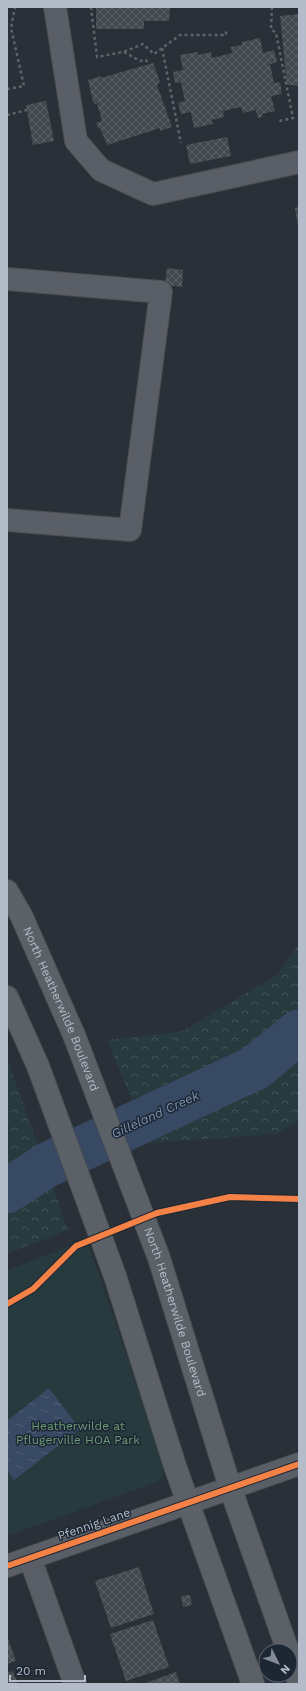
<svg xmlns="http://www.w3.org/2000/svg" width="306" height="1691" font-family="'Work Sans',sans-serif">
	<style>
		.forest { fill: url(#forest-crowns) }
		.green { fill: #273a3e }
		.water { fill: url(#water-ripples) }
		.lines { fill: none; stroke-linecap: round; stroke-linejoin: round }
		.river { stroke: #384963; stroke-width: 45 }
		.building { fill: url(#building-cross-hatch) }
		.minor-casing { stroke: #484c53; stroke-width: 24 }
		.major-casing { stroke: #484c55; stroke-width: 24 }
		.path { stroke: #5d636a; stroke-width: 2.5; stroke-dasharray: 3 3; stroke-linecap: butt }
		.minor { stroke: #5a5e66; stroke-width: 22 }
		.major { stroke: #5c6168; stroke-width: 22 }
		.cycleway-casing { stroke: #1d2633; stroke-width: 8 }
		.cycleway { stroke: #f48246; stroke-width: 6 }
		.labels { text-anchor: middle; stroke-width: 3; stroke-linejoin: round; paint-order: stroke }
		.street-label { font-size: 12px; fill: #b4bcc9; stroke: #1d2633 }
		.park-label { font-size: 12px; fill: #6b9a76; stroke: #1d2633 }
		.water-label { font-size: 13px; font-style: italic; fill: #7c92b1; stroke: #1d2633 }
	</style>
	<defs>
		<pattern id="forest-crowns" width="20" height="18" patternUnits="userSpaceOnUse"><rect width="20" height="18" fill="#273a3e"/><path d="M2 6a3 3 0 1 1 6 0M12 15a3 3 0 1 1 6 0" fill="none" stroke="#445559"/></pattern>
		<pattern id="water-ripples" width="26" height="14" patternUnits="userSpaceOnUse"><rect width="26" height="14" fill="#384963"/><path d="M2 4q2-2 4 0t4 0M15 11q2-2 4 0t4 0" fill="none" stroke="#526178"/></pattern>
		<pattern id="building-cross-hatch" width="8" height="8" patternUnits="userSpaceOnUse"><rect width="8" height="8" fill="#444950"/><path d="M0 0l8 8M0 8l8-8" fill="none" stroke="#5d6168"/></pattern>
	</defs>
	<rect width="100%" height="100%" fill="#2a3038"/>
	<g class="forest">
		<path d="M299,943v178l-23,13 -126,9 -43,-103 76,-9 95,-57z"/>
		<path d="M7,1058l61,172 -61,24z"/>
	</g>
	<path class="green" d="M87,1240l78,228 -2,8 -6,6 -150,54v-266z"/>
	<path class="water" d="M49,1388l31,41 -66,51 -7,-10v-49z"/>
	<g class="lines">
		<path class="river" d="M7,1191l40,-26 208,-97 44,-36"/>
	</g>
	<g class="building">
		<path d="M96,7h74l-1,14h-25v8h-48z"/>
		<path d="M299,14v72h-5v-1h-7l-7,-69z"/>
		<path d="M260,38l3,15 11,-3 3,12 -7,2 4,19 6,-1 2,12 -11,2 4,15 -13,3v3l-4,1 -2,-8 -13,3 -2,-6 -18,4 1,6 -12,3 1,4 -19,4 -3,-16 -10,2 -3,-11 7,-2 -4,-19 -6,1 -2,-11 10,-2 -3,-15 18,-3v3l13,-3 1,6 20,-5 -1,-6 11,-2v-3z"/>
		<path d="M153,63l7,19 -3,3 15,42 -12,4v-3l-53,17 -7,-17h-2l-2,-5 6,-2 -5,-18 -2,1 -2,-3 -5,-21 13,-4v2z"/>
		<path d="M46,101l8,40 -21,4 -7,-40z"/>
		<path d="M227,137l4,19 -41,8 -4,-19z"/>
		<path d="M299,207v19h-1l-3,-18z"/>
		<path d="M167,268l16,2 -1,17 -17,-2z"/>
		<path d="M139,1567l15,47 -43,14 -16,-47z"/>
		<path d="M190,1595l2,10 -9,2 -2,-11z"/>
		<path d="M153,1620l16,47 -43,14 -16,-47z"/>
		<path d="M7,1636l9,25 -9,3z"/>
		<path d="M13,1671l5,13h-11v-11z"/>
		<path d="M176,1672l4,12h-37z"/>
	</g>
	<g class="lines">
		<defs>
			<g id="minor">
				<path d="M55,7l21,134 25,29 52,24 146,-32"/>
				<path d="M7,279l154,13 -31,238 -123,-10"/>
				<path d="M30,1558l45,126"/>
				<path d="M7,1566l292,-102"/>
			</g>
			<g id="major">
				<path id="s1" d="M7,891l14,24 53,120 85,223 71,229 58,164"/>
				<path d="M7,997l31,69 77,210 61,193 77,215"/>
				<path d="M290,1657l9,26"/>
			</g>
		</defs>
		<use href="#minor" class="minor-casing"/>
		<use href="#major" class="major-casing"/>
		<g class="path">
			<path d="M91,7l6,50 26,-5 20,-8 11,10 26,-19h46v-5"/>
			<path d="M272,7l-1,22 5,4 17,85 -14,3"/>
			<path d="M162,48l19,95"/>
			<path d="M124,52l16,9 6,-1 2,4"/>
			<path d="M7,89l17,-3 -13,-58 4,-21"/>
			<path d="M7,115l20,-5"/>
		</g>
		<use href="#minor" class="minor"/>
		<use href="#major" class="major"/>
		<defs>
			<g id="cycleway">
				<path d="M7,1304l26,-15 43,-43 81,-33 73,-16 69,2"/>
				<path d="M7,1566l292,-102"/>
			</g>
		</defs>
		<use href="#cycleway" class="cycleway-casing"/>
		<use href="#cycleway" class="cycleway"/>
	</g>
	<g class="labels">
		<g class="street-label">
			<text dy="4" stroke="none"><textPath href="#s1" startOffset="130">North Heatherwilde Boulevard</textPath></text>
			<text dy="4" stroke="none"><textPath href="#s1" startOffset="454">North Heatherwilde Boulevard</textPath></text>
			<text transform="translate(94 1524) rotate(-19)" y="4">Pfennig Lane</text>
		</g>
		<g class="park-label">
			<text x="78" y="1430">Heatherwilde at<tspan x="78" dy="14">Pflugerville HOA Park</tspan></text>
		</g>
		<g class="water-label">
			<text transform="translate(155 1114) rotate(-25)" y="5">Gilleland Creek</text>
		</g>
	</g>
	<rect width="306" height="1691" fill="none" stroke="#b4bcc9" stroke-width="16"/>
	<g transform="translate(278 1663) rotate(132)"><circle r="19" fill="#1d2633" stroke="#59626f"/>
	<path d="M0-3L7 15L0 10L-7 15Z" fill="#848b96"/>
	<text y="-6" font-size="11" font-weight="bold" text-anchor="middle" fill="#b4bcc9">N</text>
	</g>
	<path d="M10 1675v6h75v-6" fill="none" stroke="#b4bcc9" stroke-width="2"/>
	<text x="16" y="1675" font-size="12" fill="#b4bcc9" stroke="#1d2633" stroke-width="3" paint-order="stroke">20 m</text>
</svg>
